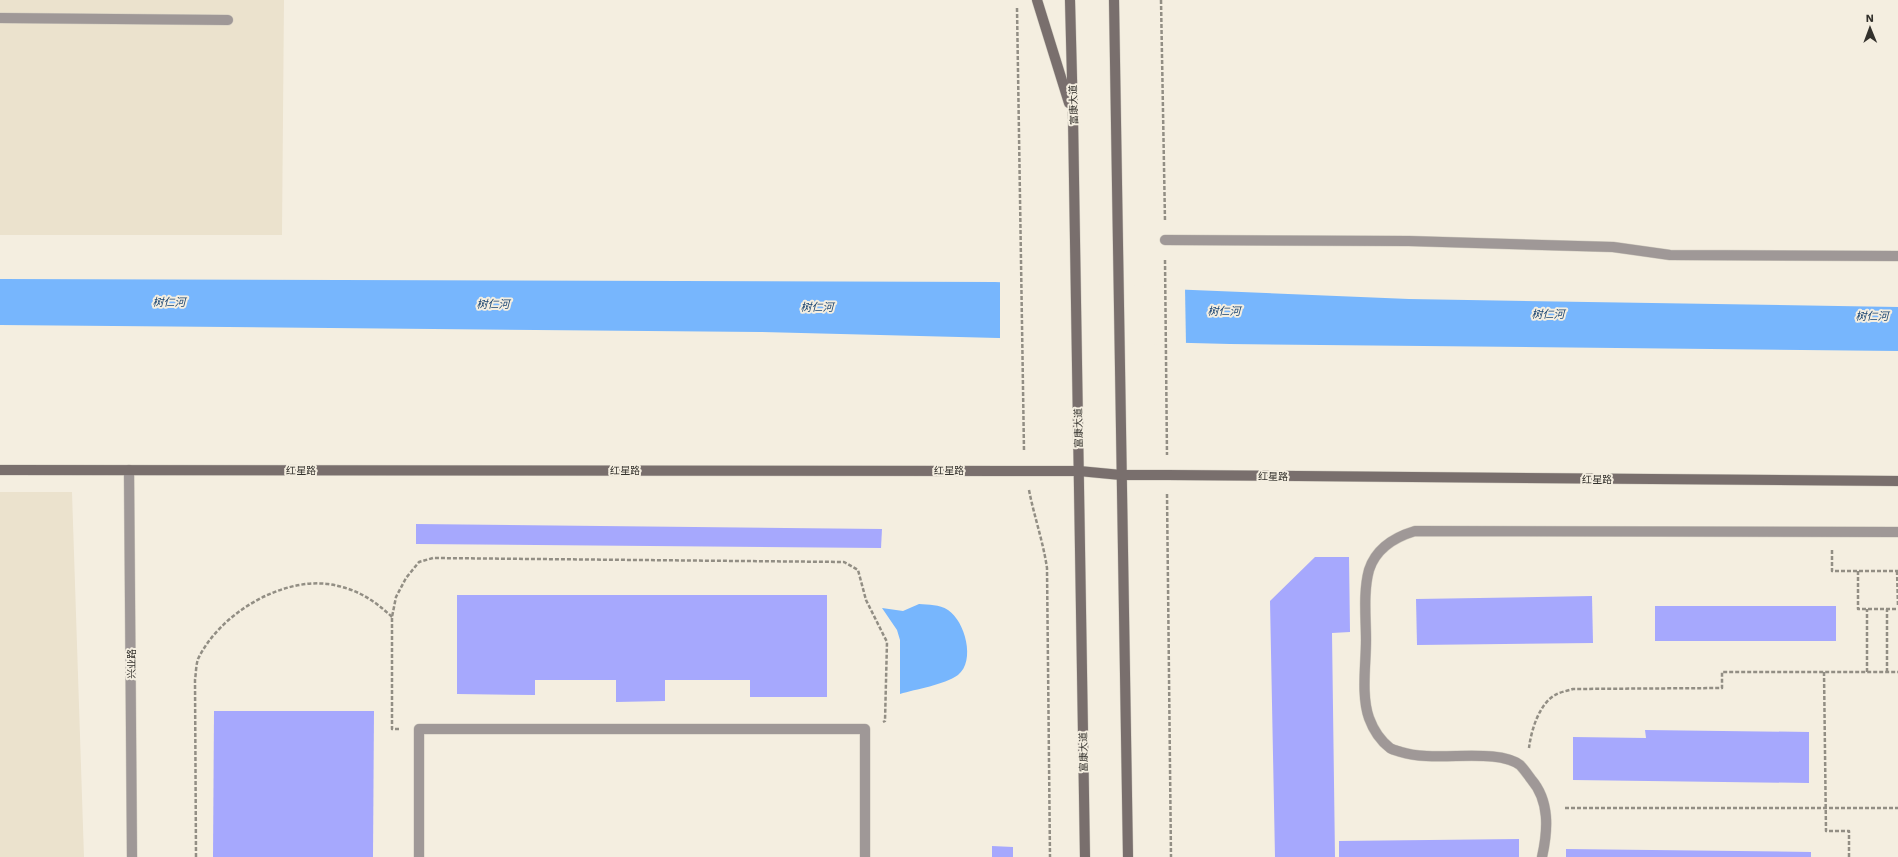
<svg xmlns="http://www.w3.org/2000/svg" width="1898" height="857" font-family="'Work Sans','Noto Sans SC',sans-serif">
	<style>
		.built { fill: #ebe2cd }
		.water { fill: #77b6fd }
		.pier { fill: #f4eee0 }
		.building { fill: #a6a8fd }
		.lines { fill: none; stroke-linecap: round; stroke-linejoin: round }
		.lane-casing { stroke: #d1ccc0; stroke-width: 11 }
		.street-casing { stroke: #d1ccc0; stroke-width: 11 }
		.secondary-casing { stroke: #d1ccc0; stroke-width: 11 }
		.path { stroke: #928e84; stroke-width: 2.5; stroke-dasharray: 4 2; stroke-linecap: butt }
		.lane { stroke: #9f9897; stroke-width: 10 }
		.street { stroke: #9f9897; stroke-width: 10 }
		.secondary { stroke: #796f6d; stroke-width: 10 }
		.labels { text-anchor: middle; stroke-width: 4; stroke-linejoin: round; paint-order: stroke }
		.street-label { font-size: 10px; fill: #33312c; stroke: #f4eee0 }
		.water-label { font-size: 11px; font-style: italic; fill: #194471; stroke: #f4eee0 }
	</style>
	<rect width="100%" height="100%" fill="#f4eee0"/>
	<g class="built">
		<path d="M0,0h284l-2,235h-282z"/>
		<path d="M0,492h72l12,365h-84z"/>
	</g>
	<g class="water">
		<path d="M0,279l995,3 414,17 489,8v44l-668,-7 -470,-12 -760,-7z"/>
		<path d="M919,604c10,1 20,0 29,6 17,11 28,51 10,65 -14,10 -42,14 -58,19v-54l-3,-10 -15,-22 21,3z"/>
	</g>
	<path class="pier" d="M1000,280l185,8 1,57 -186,-5z"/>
	<g class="building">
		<path d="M416,524l466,5 -1,19 -465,-4z"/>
		<path d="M1315,557h34l1,75 -18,1 3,224h-60l-5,-256z"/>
		<path d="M457,595h370v102h-77v-17h-85v21l-49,1v-22h-81v15l-78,-1z"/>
		<path d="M1592,596l1,47 -176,2 -1,-46z"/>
		<rect x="1655" y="606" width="181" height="35"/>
		<path d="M214,711h160l-1,146h-160z"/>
		<path d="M1645,730l164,2v51l-236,-3v-43l73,1z"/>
		<path d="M1519,839v18h-180v-16z"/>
		<path d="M992,846l21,1v10h-21z"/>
		<path d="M1566,849l245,3v5h-245z"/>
	</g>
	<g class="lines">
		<defs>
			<g id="lane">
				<path d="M0,18l228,2"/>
				<path d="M1165,240l244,1 204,6 57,8 228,1"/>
				<path d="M419,857v-128h446v128"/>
				<path d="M1542,857c6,-27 8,-56 -11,-78 -3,-4 -7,-10 -11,-14 -24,-18 -86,-2 -119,-13 -3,-1 -8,-2 -11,-4 -9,-7 -17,-19 -21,-30 -8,-23 -3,-53 -3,-78 0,-22 -3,-48 3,-70 7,-22 26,-33 46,-39l483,1"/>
			</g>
			<path id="street" d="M129,470l3,387"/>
			<g id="secondary">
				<path d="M1037,0l32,103"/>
				<path d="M1070,0l3,117 12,740"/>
				<path d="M1114,0l14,857"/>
				<path d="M0,470l1079,1 42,4h46l731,6"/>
			</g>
		</defs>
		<use href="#lane" class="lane-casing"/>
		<use href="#street" class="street-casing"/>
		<use href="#secondary" class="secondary-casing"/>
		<g class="path">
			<path d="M1161,0l4,221"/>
			<path d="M1017,8l7,443"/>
			<path d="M1165,260l2,195"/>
			<path d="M1029,490c5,26 14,51 18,78l3,289"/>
			<path d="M1167,494l4,363"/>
			<path d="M1832,550v21h66"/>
			<path d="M1858,571v38h40"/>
			<path d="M1897,571l1,35"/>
			<path d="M1824,672l2,159h23v26"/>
			<path d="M1867,672v-63"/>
			<path d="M1887,672v-63"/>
			<path d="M399,729h-7v-112l4,-20 10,-19 13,-16 14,-4 411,4 14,8 8,30 21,42 -2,79 -2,1"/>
			<path d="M1529,748c2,-17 10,-44 26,-53 5,-3 12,-4 18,-6l149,-1v-16h176"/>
			<path d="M1565,808h333"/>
			<path d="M196,857l-1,-177c1,-7 1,-15 3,-21 21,-44 81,-81 130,-75 27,4 45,15 64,33"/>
		</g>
		<use href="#lane" class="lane"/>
		<use href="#street" class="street"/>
		<use href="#secondary" class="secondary"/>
	</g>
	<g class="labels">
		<g class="street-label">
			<text transform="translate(1073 105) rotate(-92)" y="4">富康大道</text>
			<text transform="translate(1078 428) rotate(-91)" y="4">富康大道</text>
			<text x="301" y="474">红星路</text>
			<text x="625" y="474">红星路</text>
			<text x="949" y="474">红星路</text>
			<text transform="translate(1273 476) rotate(1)" y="4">红星路</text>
			<text x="1597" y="483">红星路</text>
			<text transform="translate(131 664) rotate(-90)" y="4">兴业路</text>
			<text transform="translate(1083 752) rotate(-91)" y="4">富康大道</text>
		</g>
		<g class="water-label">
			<text x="169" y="306">树仁河</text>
			<text x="493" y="308">树仁河</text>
			<text x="817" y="311">树仁河</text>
			<text x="1224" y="315">树仁河</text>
			<text x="1548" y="318">树仁河</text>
			<text x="1872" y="320">树仁河</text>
		</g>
	</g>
	<g transform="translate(1870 28) rotate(359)" stroke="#f4eee0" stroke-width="3" paint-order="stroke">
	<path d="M0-3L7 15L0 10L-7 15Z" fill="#33312c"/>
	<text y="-6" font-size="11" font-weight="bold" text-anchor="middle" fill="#33312c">N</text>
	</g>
</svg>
